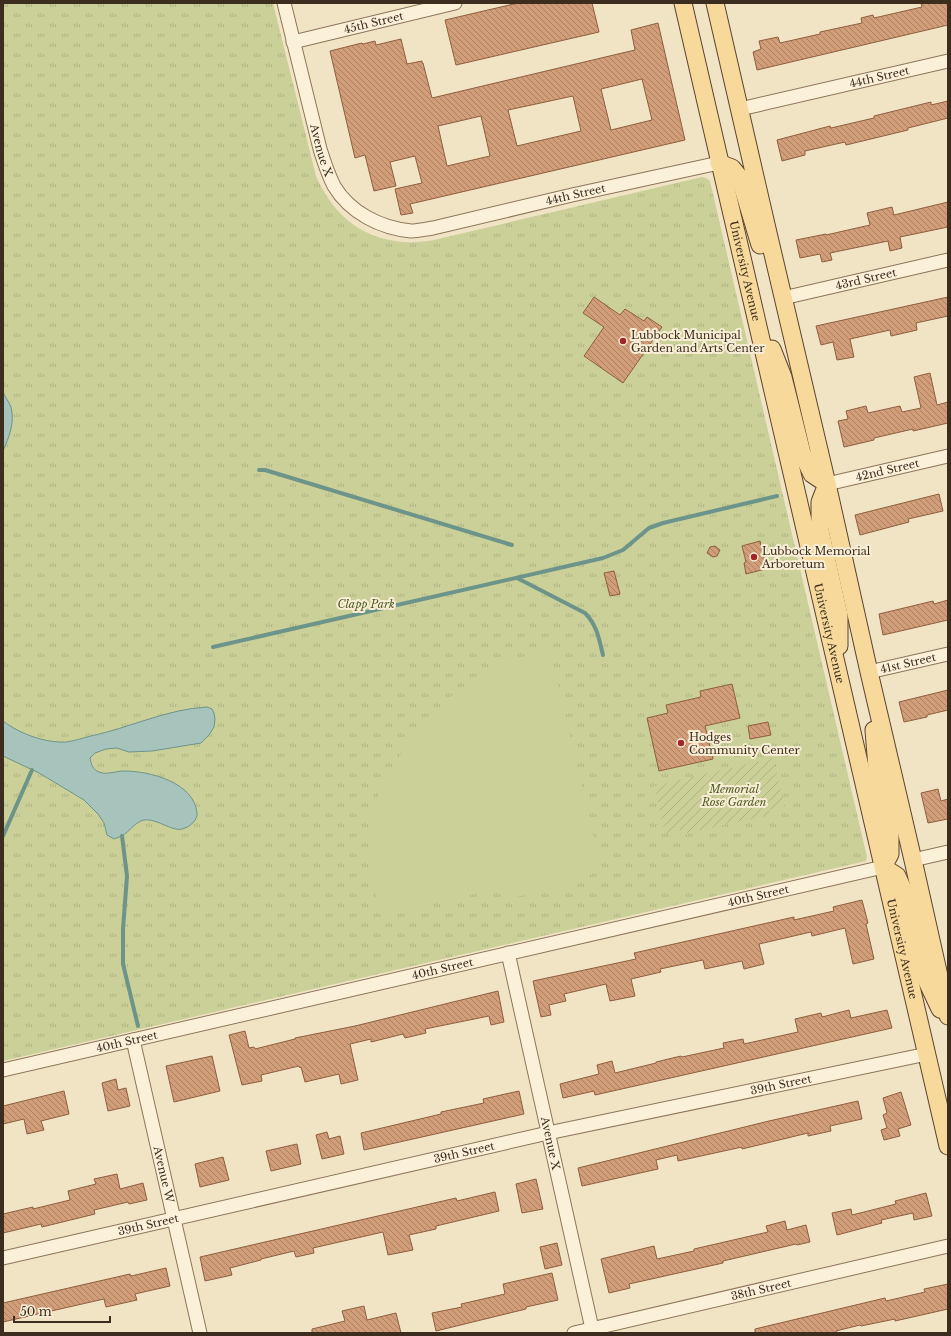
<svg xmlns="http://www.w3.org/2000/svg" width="951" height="1336" font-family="'Libre Baskerville',serif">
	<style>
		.park { fill: url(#park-tufts) }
		.garden { fill: url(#garden-furrows) }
		.pitch { fill: #cad098 }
		.water { fill: #a7c4bc; stroke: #6d948a }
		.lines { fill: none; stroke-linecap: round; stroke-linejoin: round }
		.stream { stroke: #6d948a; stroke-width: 4 }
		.building { fill: url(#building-back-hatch); stroke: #8e5e3e; fill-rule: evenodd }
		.minor-casing { stroke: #8e755a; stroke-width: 15 }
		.major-casing { stroke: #5b432e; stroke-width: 19 }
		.minor { stroke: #fbf1d9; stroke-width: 13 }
		.major { stroke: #f6d99b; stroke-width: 17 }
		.poi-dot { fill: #a12627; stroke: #f8eed5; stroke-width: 1.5 }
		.labels { text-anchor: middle; stroke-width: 4; stroke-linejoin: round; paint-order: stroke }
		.street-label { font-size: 11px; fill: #3d2d1e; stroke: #f8eed5 }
		.poi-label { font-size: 11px; fill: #3d2d1e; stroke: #f8eed5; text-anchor: start }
		.park-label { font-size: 11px; font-style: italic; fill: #4d5b24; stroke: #f8eed5 }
	</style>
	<defs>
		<pattern id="park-tufts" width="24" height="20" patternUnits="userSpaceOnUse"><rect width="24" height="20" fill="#cad098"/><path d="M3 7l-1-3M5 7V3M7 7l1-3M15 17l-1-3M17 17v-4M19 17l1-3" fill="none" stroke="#aeb383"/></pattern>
		<pattern id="garden-furrows" width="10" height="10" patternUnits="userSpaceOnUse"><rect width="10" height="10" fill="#cad098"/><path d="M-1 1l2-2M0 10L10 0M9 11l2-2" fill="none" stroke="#aeb383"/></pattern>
		<pattern id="building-back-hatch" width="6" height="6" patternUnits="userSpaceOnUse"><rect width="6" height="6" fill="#d19e79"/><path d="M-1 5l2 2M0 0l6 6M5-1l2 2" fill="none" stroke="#ab8163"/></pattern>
	</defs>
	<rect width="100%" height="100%" fill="#f1e4c5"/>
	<path class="park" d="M3,3h270l43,173c3,6 6,13 10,19 24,39 65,53 108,45l268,-63 4,1 4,3 157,676 -1,4 -863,200z"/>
	<path class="garden" d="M773,758l12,48 -16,4 1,5 -83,18 -1,-4 -21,5 -11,-48z"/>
	<path class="pitch" d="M544,649h5l50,211 -12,20 -6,-3h-7v6l-58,14 -1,-6 -38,2 -96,24c-10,-40 -16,-96 2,-134 7,-16 18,-29 28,-43 16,-23 37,-44 61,-59 10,-6 21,-12 32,-17 13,-6 27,-9 40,-15z"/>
	<g class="water">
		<path d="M3,392c2,5 6,10 8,15 4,16 -2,30 -8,44z"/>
		<path d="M207,707l5,2 2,4 1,6 -1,8 -5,8 -8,8 -49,8 -23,1 -12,-4 -11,1 -11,4 -5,5c1,5 2,10 7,13 8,5 18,0 27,0 25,0 70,11 73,42 1,6 -6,13 -12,15 -11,6 -27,-10 -41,-8 -9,2 -14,11 -22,16 -2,1 -6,2 -8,3l-7,-4 -3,-12 -6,-9 -14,-14 -45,-27 -36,-17v-35c17,13 42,22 63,21 8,-1 17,-4 25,-6 38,-8 76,-27 116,-29z"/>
	</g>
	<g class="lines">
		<g class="stream">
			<path d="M259,470h6l247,75"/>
			<path d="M517,578l68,35c12,12 14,26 18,42"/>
			<path d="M213,647l390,-89 20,-8 26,-22 14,-5 114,-27"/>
			<path d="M3,836l29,-66"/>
			<path d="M122,836l5,40 -4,53v35l15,62"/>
		</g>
	</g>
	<g class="building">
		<path d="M518,3h74l7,29 -143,33 -11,-45z"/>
		<path d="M921,3h27v22l-191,45 -4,-18 8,-3 -2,-8 19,-4 2,6 40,-9v-2l42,-9 -1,-5 12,-3 1,3 48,-11z"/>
		<path d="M658,23l27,117 -275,64 3,9 -12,2 -6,-26 27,-6 -7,-27 -25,6 6,24 -22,5 -9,-36 -10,3 -25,-107 32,-8 1,1 12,-3 1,4 25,-6 6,25 15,-3v2h1l9,35 203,-48 -4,-20zM642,79l10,41 -41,10 -10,-41zM573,96l8,35 -64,15 -9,-36zM481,116l9,40 -43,10 -9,-40z"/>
		<path d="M948,101v17l-40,10v2l-62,15 -1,-3 -40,9v4l-23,6 -5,-21 53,-14 1,2 43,-10v-2l57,-14v3z"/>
		<path d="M948,202v25l-48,10 2,11 -12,3 -2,-10 -58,12 2,7 -10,2 -2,-8 -20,4 -4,-18 30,-6v1l44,-10 -3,-12 25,-6 2,8z"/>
		<path d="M594,297l26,18 5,-6 19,12 3,-4 15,10 -39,56 -39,-27 20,-29 -21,-14z"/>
		<path d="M948,297v19l-32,7 1,7 -26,6 -1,-6 -40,9 4,18 -17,3 -4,-18 -12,3 -5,-19z"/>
		<path d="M930,373l7,32 11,-3v21l-35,8v-2l-39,9v2l-30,7 -6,-26 10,-2 -2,-8 20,-5 2,7 32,-7 2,6 19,-4 -7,-31z"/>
		<path d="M939,494l4,17 -35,8 1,3 -49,13 -5,-20z"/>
		<path d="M760,541l4,17 2,-1 3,11 -23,6 -2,-11 2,-1 -4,-16z"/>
		<path d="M715,546l5,4 -3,6 -4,1 -6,-4 3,-6z"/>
		<path d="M614,571l6,23 -10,2 -6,-23z"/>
		<path d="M948,600v20l-65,15 -4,-21 54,-13 1,3z"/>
		<path d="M732,684l8,34 -35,8 8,33 -54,12 -12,-53 21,-5 -2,-8 35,-8 -1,-6z"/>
		<path d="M948,690v20l-21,5v2l-23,5 -5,-20z"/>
		<path d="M768,722l3,13 -21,4 -2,-13z"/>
		<path d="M938,789l3,12 7,-2v20l-20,4 -7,-30z"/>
		<path d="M862,900l6,23 -2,1 8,35 -21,5 -8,-36 -33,8 -1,-4 -52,12 5,20 -20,5 -2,-8 -37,8 -2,-9 -43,9 1,3 -30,7 4,17 -25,5 -4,-17 -42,10 2,7 -17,4 2,10 -10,2 -8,-36 103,-22 -2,-6 160,-36v3l40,-9 -1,-4z"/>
		<path d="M498,991l6,31 -13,3 -2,-9 -64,13 1,4 -21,5 -2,-4 -32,8v-3l-21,5 8,36 -17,4 -2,-10 -34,8 -4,-15 -1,1 -1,-2 -38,9 1,6 -20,4 -13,-50 16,-4 4,17 5,-1 1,2 40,-10v-1l60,-12z"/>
		<path d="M849,1010l2,8 36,-8 5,18 -297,67 -1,-4 -31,7 -3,-14 39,-10 -2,-9 15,-4 3,12 41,-10v-1l25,-6 1,1 42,-9 -1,-5 20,-4 1,5 54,-12 -3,-13 26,-6 1,4z"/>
		<path d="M212,1056l8,35 -46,11 -8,-36z"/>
		<path d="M116,1079l2,11 8,-2 4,18 -22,5 -6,-28z"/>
		<path d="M64,1091l5,23 -28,7 3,9 -17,4 -3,-15 -21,5v-18z"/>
		<path d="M519,1091l5,23 -160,36 -3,-17 80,-19v-2l43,-9 -1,-4z"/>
		<path d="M901,1092l10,33 -13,4 2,7 -16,4 -3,-10 6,-2 -4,-13 4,-2 -4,-15z"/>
		<path d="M858,1101l4,18 -32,7 1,5 -23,5v-3l-66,16v-2l-64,14 -1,-6 -21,5 2,9 -76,17 -4,-18 191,-47z"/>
		<path d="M327,1132l2,7 11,-3 4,18 -22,5 -6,-24z"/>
		<path d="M297,1144l4,20 -30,7 -5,-20z"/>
		<path d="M223,1157l6,23 -29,7 -5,-23z"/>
		<path d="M117,1174l3,15 23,-6 4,17 -18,4 -1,-2 -34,8 1,4 -53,13 -1,-3 -38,9v-19l30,-7v2l37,-9 -2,-9 28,-7 -2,-5z"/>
		<path d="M536,1179l7,30 -21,4 -6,-29z"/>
		<path d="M495,1192l4,19 -63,15v3l-27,6 4,15 -25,5 -5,-23 -70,16 1,5 -18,4 -2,-6 -33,8v1l-31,8 2,7 -27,6 -5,-24 256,-59 1,3z"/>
		<path d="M926,1193l6,23 -18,4 -1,-7 -32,7 1,3 -45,12 -5,-22 19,-4 1,6 44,-11 -1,-3z"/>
		<path d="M785,1221l2,9 19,-5 4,17 -13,3 -1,-1 -73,17v2l-94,21 1,4 -21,5 -8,-34 53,-13 3,13 37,-8v-2l74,-17 -2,-6z"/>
		<path d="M557,1243l5,22 -17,4 -5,-22z"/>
		<path d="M166,1268l4,18 -35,8 2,6 -31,7 -2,-8 -101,23v-19l127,-29 1,2z"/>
		<path d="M552,1273l6,27 -32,7v2l-90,22 -4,-18 30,-6 -1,-3 44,-10 -2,-10z"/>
		<path d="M948,1284v25l-53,12v-2l-34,7 -1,-1 -24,6 1,2h-82v-4l130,-31 1,3 39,-9 -1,-3z"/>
		<path d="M364,1306l3,14 29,-7 5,20h-89v-4l33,-8 -3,-10z"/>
	</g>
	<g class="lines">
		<defs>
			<g id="minor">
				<path id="s1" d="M284,3l36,146c4,13 8,25 14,37 16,27 47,42 77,45 7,0 15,-2 22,-3l139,-33 147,-32"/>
				<path id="s2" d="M293,42l162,-39"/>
				<path id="s3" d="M740,109l208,-48"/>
				<path id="s4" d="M783,298l165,-38"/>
				<path id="s5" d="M827,484l121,-28"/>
				<path id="s6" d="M869,672l79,-18"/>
				<path d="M913,860l35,-8"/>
				<path id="s7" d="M508,953l85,380"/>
				<path id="s8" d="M133,1040l67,293"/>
				<path id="s9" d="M3,1070l880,-203"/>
				<path id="s10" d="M3,1258l545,-125 379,-79"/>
				<path id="s11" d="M574,1333l374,-87"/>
			</g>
			<g id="major">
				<path id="s12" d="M683,3l265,1143"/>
				<path d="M715,3l53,230 59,251 42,188 44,188 35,156"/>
				<path d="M719,163l13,5 8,10 20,67"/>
				<path d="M772,349l11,28 19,76 10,21 15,10 -7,18v28l19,85v31"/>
				<path d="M874,730l3,38 13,62v24l-7,13 14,9 8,18 19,81 16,34"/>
			</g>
		</defs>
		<use href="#minor" class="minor-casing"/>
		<use href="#major" class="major-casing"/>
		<use href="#minor" class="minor"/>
		<use href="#major" class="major"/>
	</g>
	<g class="poi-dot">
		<circle cx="623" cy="341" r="4"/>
		<circle cx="754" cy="557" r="4"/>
		<circle cx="681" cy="743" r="4"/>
	</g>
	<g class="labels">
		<g class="street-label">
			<text dy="4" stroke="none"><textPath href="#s2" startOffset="83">45th Street</textPath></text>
			<text dy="4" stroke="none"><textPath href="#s3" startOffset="143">44th Street</textPath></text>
			<text dy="4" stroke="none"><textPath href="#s1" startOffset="152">Avenue X</textPath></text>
			<text dy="4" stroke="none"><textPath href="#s1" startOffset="451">44th Street</textPath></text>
			<text dy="4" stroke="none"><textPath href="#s12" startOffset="275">University Avenue</textPath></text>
			<text dy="4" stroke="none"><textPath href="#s4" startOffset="85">43rd Street</textPath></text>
			<text dy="4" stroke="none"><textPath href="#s5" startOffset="62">42nd Street</textPath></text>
			<text dy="4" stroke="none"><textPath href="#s12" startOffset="647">University Avenue</textPath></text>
			<text dy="4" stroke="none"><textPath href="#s6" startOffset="40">41st Street</textPath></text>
			<text dy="4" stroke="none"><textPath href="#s9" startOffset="775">40th Street</textPath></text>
			<text dy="4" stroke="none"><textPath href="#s12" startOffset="971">University Avenue</textPath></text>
			<text dy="4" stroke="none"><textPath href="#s9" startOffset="451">40th Street</textPath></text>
			<text dy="4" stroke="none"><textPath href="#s9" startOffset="127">40th Street</textPath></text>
			<text dy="4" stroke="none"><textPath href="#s10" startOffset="797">39th Street</textPath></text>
			<text dy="4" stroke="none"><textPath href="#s7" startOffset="195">Avenue X</textPath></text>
			<text dy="4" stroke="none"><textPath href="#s10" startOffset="473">39th Street</textPath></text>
			<text dy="4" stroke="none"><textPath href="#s8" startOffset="138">Avenue W</textPath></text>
			<text dy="4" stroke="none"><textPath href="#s10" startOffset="149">39th Street</textPath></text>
			<text dy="4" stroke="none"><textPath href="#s11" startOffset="192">38th Street</textPath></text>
		</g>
		<g class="poi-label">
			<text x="631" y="339">Lubbock Municipal<tspan x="631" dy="13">Garden and Arts Center</tspan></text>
			<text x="762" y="555">Lubbock Memorial<tspan x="762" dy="13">Arboretum</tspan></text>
			<text x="689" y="741">Hodges<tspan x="689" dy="13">Community Center</tspan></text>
		</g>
		<g class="park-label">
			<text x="366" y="608">Clapp Park</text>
			<text x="734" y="793">Memorial<tspan x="734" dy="13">Rose Garden</tspan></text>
		</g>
	</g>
	<rect width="951" height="1336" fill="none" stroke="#3d2d1e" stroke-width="8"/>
	<path d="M14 1316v6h96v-6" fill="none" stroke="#3d2d1e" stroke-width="2"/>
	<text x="20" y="1316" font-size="12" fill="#3d2d1e" stroke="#f8eed5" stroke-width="3" paint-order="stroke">50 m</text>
</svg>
